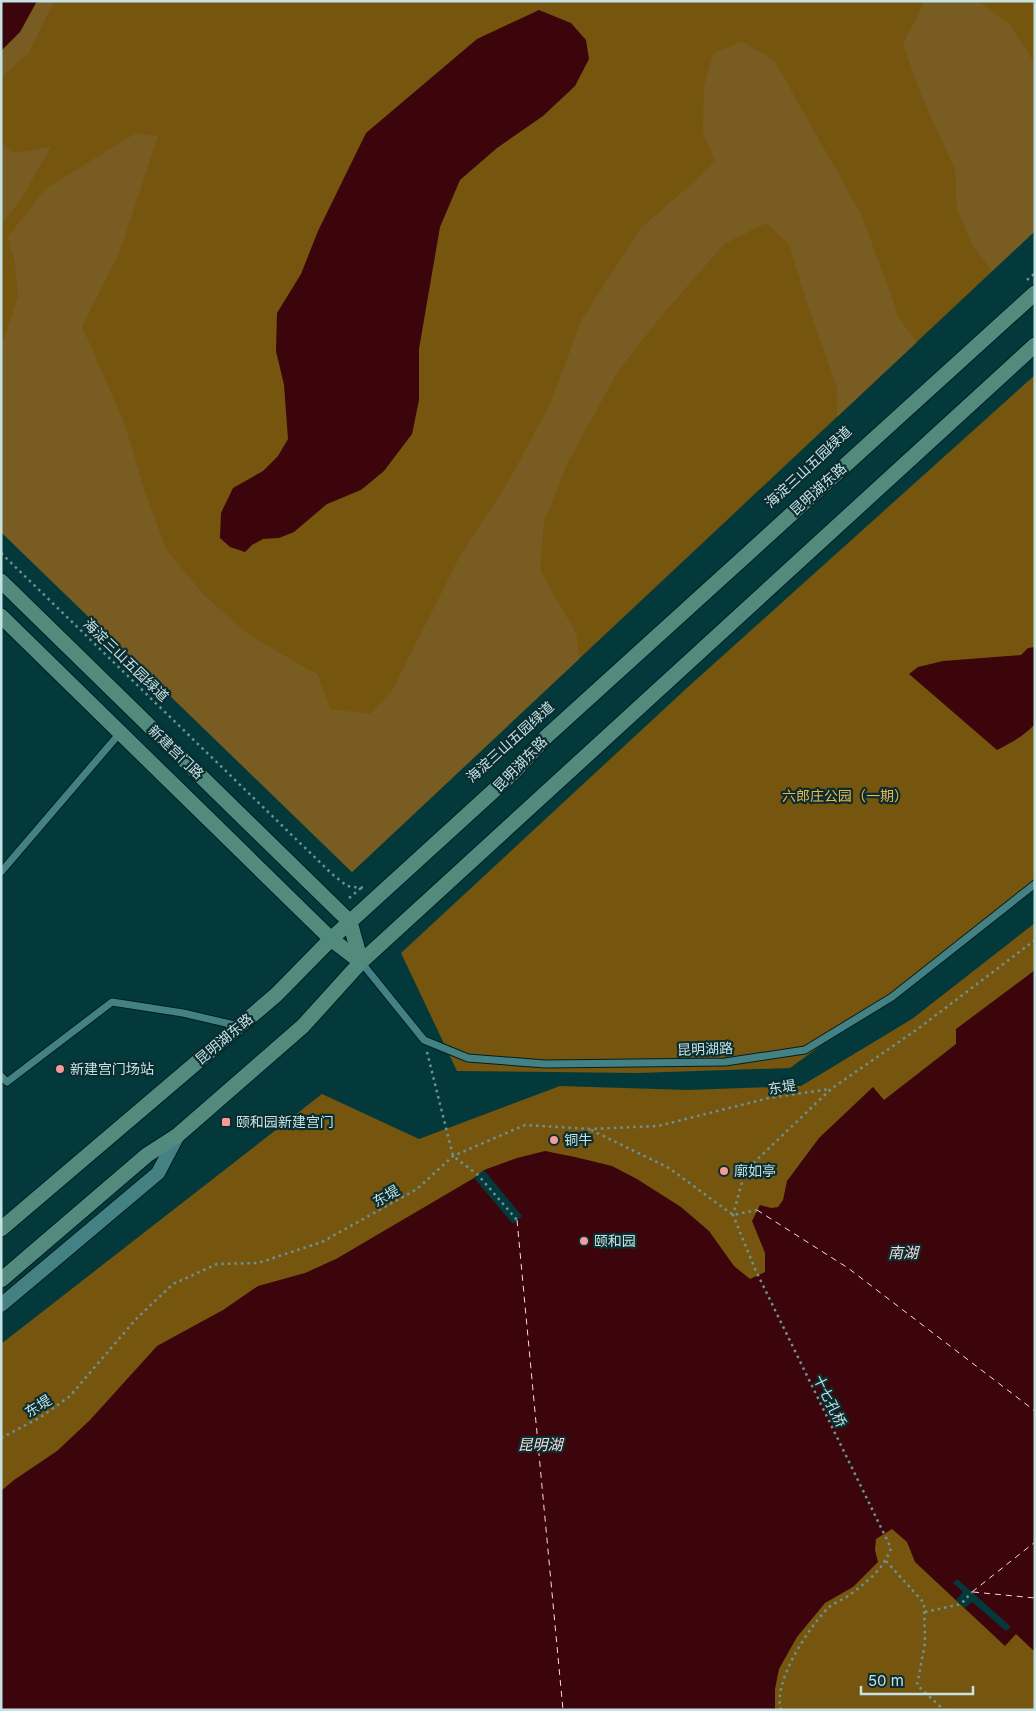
<svg xmlns="http://www.w3.org/2000/svg" width="1036" height="1711" font-family="Inter,'Noto Sans SC',sans-serif">
	<style>
		.green { fill: #76560f }
		.forest { fill: #795c22 }
		.water { fill: #3c050b }
		.pier { fill: #04393c }
		.lines { fill: none; stroke-linecap: round; stroke-linejoin: round }
		.ferry { stroke: #fadbda; stroke-width: 1; stroke-dasharray: 6 5; stroke-linecap: butt }
		.lane-casing { stroke: #001f21; stroke-width: 9 }
		.street-casing { stroke: #001f21; stroke-width: 16 }
		.secondary-casing { stroke: #001f21; stroke-width: 17 }
		.path { stroke: #6a9395; stroke-width: 2.5; stroke-dasharray: 2.5 4; stroke-linecap: butt }
		.lane { stroke: #448185; stroke-width: 7 }
		.street { stroke: #448185; stroke-width: 14 }
		.secondary { stroke: #528b7d; stroke-width: 15 }
		.poi-dot { fill: #f59b99; stroke: #0c2d30; stroke-width: 2 }
		.labels { text-anchor: middle; stroke-width: 4.5; stroke-linejoin: round; paint-order: stroke }
		.street-label { font-size: 14px; fill: #c5e3e5; stroke: #0c2d30 }
		.park-label { font-size: 14px; fill: #ecb64d; stroke: #0c2d30 }
		.poi-label { font-size: 14px; fill: #c5e3e5; stroke: #0c2d30; text-anchor: start }
		.water-label { font-size: 15px; font-style: italic; fill: #fadbda; stroke: #0c2d30 }
	</style>
	<rect width="100%" height="100%" fill="#04393c"/>
	<g class="green">
		<path d="M1,1h1034v230l-683,641 -351,-340z"/>
		<path d="M1035,375v509l-73,58 -172,126 -153,5 -180,-2 -56,-118 287,-266z"/>
		<path d="M1035,923v787h-1034v-366l321,-250 97,45 141,-53 128,4 113,-4 111,-67z"/>
	</g>
	<g class="forest">
		<path d="M37,1h17l-25,52 -28,24v-26l19,-19z"/>
		<path d="M925,1h53l32,24 25,39v167l-43,40 -20,-27 -15,-35 -2,-40 -33,-72 -19,-53z"/>
		<path d="M741,41l33,19 87,154 39,106 17,22 -80,75v-30l-29,-81 -19,-62 -23,-21 -42,21 -61,70 -45,57 -51,93 -23,58 -4,48 37,65 2,24 -227,213 -351,-340v-192l3,-1 14,-43 -3,-34 -7,-25 37,-48 91,-56 22,3 -38,115 -38,75 43,99 21,71 21,55 37,44 45,40 69,40 12,34 40,5 22,-23 67,-133 51,-79 40,-75 32,-85 59,-91 54,-47 20,-21 -12,-28 1,-47 9,-31z"/>
		<path d="M1,143l12,10 38,-6 -30,52 -20,26z"/>
	</g>
	<g class="water">
		<path d="M1,1h36l-17,31 -19,19z"/>
		<path d="M539,10l32,13 15,17 3,19 -14,27 -32,30 -46,32 -37,32 -20,47 -21,122v51l-7,34 -28,37 -23,19 -34,14 -33,28 -15,6 -16,1 -11,6 -7,7 -15,-5 -10,-9 1,-25 12,-25 30,-17 15,-15 10,-17 -4,-54 -8,-34 1,-38 24,-39 17,-43 48,-98 111,-94z"/>
		<path d="M1035,647v77c-11,12 -24,19 -38,26l-88,-76 9,-7 25,-6 78,-6 7,-7z"/>
		<path d="M1035,970v682l-19,-18 -11,12 -90,-84 -8,-20 -15,-13 -16,10 -1,11 3,12 -25,25 -28,16 -28,34 -18,32 -4,20v21h-774v-219l13,-11 43,-29 33,-31 67,-74 66,-36 35,-24 47,-13 31,-14 138,-81 10,-8 33,-12 28,-7 30,6 37,9 25,13 44,28 28,24 25,35 16,13 15,-7v-19l-13,-32 8,-16 11,3 7,-1 5,-7 4,-19 32,-43 54,-51 11,13 72,-56v-15z"/>
	</g>
	<g class="pier">
		<path d="M484,1170l38,46 -9,8 -39,-46z"/>
		<path d="M957,1579l15,13 39,35 -5,4 -34,-29 -7,6 -9,-8 7,-8 -10,-9z"/>
	</g>
	<g class="lines">
		<g class="ferry">
			<path d="M757,1210l91,58 187,143"/>
			<path d="M517,1220l46,490"/>
			<path d="M972,1592l63,-50"/>
			<path d="M973,1592l62,6"/>
		</g>
		<defs>
			<g id="lane">
				<path d="M1,872l119,-139"/>
				<path d="M361,962l63,78 44,18 77,6 180,-2 80,-12 87,-53 143,-113"/>
				<path d="M1,1076l6,6 105,-80 71,11 56,13"/>
			</g>
			<path id="street" d="M1,1305l157,-132 20,-38"/>
			<g id="secondary">
				<path d="M1,581l349,341 11,40"/>
				<path d="M1,616l330,323 30,23"/>
				<path d="M1,1229l275,-234 55,-56 182,-166 34,-37 488,-443"/>
				<path d="M1,1280l146,-125 31,-20 125,-109 58,-64 674,-617"/>
			</g>
		</defs>
		<use href="#lane" class="lane-casing"/>
		<use href="#street" class="street-casing"/>
		<use href="#secondary" class="secondary-casing"/>
		<g class="path">
			<path d="M1027,280l8,-7"/>
			<path d="M1,553l331,321 15,12 14,2 5,-3"/>
			<path d="M349,898l12,-10"/>
			<path d="M427,1052l26,104 25,19 39,45"/>
			<path d="M591,1130l78,38 64,47 24,-5"/>
			<path d="M1,1438l40,-21 29,-21 66,-77 37,-35 44,-20 41,-1 64,-21 95,-53 36,-33 72,-31 65,4 68,-3 111,-28 61,-9"/>
			<path d="M886,1561l38,42 1,40 -8,42 27,25"/>
			<path d="M925,1612l36,-8 11,-12"/>
			<path d="M781,1710c-9,-27 28,-83 47,-102 6,-5 14,-8 20,-12 18,-13 36,-27 43,-48l-136,-279 -22,-54 12,-44 86,-82 88,-61 116,-88"/>
		</g>
		<use href="#lane" class="lane"/>
		<use href="#street" class="street"/>
		<use href="#secondary" class="secondary"/>
	</g>
	<g class="poi-dot">
		<circle cx="60" cy="1069" r="5"/>
		<rect x="221" y="1117" width="10" height="10" rx="2.5"/>
		<circle cx="554" cy="1140" r="5"/>
		<circle cx="724" cy="1171" r="5"/>
		<circle cx="584" cy="1241" r="5"/>
	</g>
	<g class="labels">
		<g class="street-label">
			<text transform="translate(808 467) rotate(-43)" y="5">海淀三山五园绿道</text>
			<text transform="translate(818 489) rotate(-42)" y="5">昆明湖东路</text>
			<text transform="translate(126 660) rotate(44)" y="5">海淀三山五园绿道</text>
			<text transform="translate(510 742) rotate(-42)" y="5">海淀三山五园绿道</text>
			<text transform="translate(176 752) rotate(44)" y="5">新建宫门路</text>
			<text transform="translate(520 764) rotate(-46)" y="5">昆明湖东路</text>
			<text transform="translate(224 1039) rotate(-40)" y="5">昆明湖东路</text>
			<text transform="translate(705 1049) rotate(-2)" y="5">昆明湖路</text>
			<text transform="translate(782 1087) rotate(-9)" y="5">东堤</text>
			<text transform="translate(386 1196) rotate(-30)" y="5">东堤</text>
			<text transform="translate(830 1401) rotate(64)" y="5">十七孔桥</text>
			<text transform="translate(38 1406) rotate(-32)" y="5">东堤</text>
		</g>
		<g class="park-label">
			<text x="845" y="801">六郎庄公园（一期）</text>
		</g>
		<g class="poi-label">
			<text x="70" y="1074">新建宫门场站</text>
			<text x="236" y="1127">颐和园新建宫门</text>
			<text x="564" y="1145">铜牛</text>
			<text x="734" y="1176">廓如亭</text>
			<text x="594" y="1246">颐和园</text>
		</g>
		<g class="water-label">
			<text x="903" y="1258">南湖</text>
			<text x="540" y="1450">昆明湖</text>
		</g>
	</g>
	<rect width="1036" height="1711" fill="none" stroke="#c5e3e5" stroke-width="5"/>
	<path d="M861 1686v8h112v-8" fill="none" stroke="#c5e3e5" stroke-width="2.5"/>
	<text x="868" y="1686" font-size="15" fill="#c5e3e5" stroke="#0c2d30" stroke-width="4" paint-order="stroke">50 m</text>
</svg>
